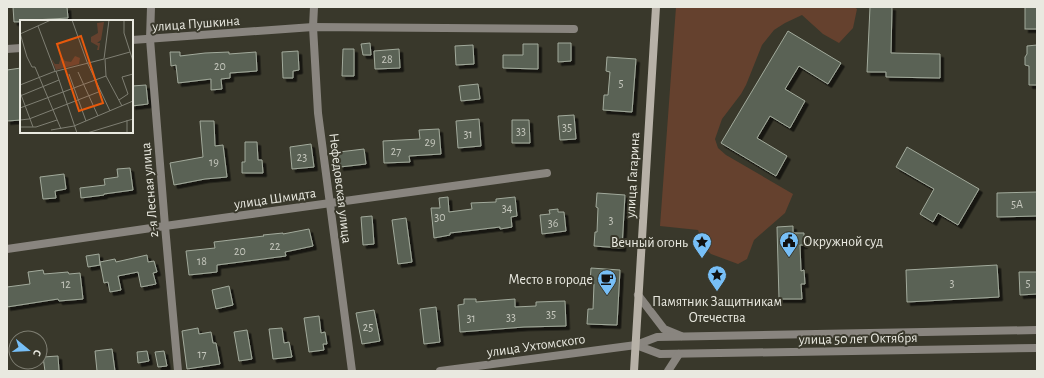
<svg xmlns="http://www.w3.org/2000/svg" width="1044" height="378" font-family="'Alegreya Sans',sans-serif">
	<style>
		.green { fill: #65412e }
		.building { fill: #5a6254; stroke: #a2aa9c; filter: url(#shadow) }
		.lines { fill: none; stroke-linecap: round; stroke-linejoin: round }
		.minor { stroke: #89857f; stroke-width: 8 }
		.secondary { stroke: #b7b1a7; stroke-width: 8 }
		.labels { text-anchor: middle; stroke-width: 4; stroke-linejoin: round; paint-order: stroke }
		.number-label { font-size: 12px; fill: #c5c7bd }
		.street-label { font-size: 14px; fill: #e9e9e0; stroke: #39382b }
		.poi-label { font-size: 14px; fill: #e9e9e0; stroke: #39382b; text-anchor: end }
		.inset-road { fill: none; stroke: #7f7f73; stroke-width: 1 }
		.view { fill: #e8590c; fill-opacity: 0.15; stroke: #e8590c; stroke-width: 2 }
		.inset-edge { fill: none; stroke: #e9e9e0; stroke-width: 2 }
	</style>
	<defs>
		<filter id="shadow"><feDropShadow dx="3.5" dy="3.5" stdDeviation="0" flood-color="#0009"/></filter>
	</defs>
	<rect width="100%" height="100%" fill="#39382b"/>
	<path class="green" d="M676,7h178l3,2 -4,19 -14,15 -16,-9 -21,-19 -17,8 -11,7 -12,15 -16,40 -5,9 -19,25 -7,20 3,9 8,7 67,39 -8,19 -31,27 -7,19 -9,5 -27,-10 -7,-7 -6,-17 -38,-4z"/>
	<g class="building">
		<path d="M13,7h54l1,11 -34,2v1l-20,1z"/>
		<path d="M870,7h22l-1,46 49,1v24l-54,-1v-5h-19z"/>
		<rect x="1025" y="7" width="12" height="22"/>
		<path d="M788,31l53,32 -13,21 -29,-18 -14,23 20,12 -15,27 -20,-12 -13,22 30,18 -11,20 -55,-33z"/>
		<path d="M370,43l1,12h-8l-2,-11z"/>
		<path d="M558,43h13v18l-13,1z"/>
		<path d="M523,44h15v25l-35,-1v-13h20z"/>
		<path d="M473,45l1,19 -18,1 -1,-19z"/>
		<path d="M1037,45v40h-8v-19l-4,-1v-8l2,-3v-8z"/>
		<path d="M343,49h11v27h-12z"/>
		<path d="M399,49l1,19 -25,1 -1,-18z"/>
		<path d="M298,51l1,19 -6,1v7h-10l-1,-26z"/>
		<path d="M170,52h10v4l25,-3 24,-1v2l27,-2 1,19 -27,2v5l-9,1 1,10 -11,1v-11l-33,4 -2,-18 -5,1z"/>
		<path d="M607,57l29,2 -4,53 -29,-2 1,-15h4l2,-23 -4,-1z"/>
		<path d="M21,68v52l-14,1v-51z"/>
		<path d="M478,84l2,15 -19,2 -2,-15z"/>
		<path d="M146,85l2,19 -16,2v-20z"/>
		<path d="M574,115l2,24 -16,1 -2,-24z"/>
		<path d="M479,119l2,27 -23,2 -2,-27z"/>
		<path d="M512,120h17l1,23h-18z"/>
		<path d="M200,121h14l1,25 8,-1 4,32 -22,2 -31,6 -4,-22 33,-6z"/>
		<path d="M439,129l2,25 -32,2 1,6 -26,1 -1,-22 37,-2 -1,-9z"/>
		<path d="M245,142h12l1,18h4l1,13h-21v-11h3z"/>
		<path d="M311,144l3,23 -22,2 -2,-22z"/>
		<path d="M907,147l72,42 -21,36 -20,-12 -5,9 -13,-8 14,-25 -38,-22z"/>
		<path d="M364,149l2,15 -26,3 -1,-15z"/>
		<path d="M130,168l3,22 -29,4v1l-23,3 -1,-10 25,-3 -1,-6 14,-2 -1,-8z"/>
		<path d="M64,174l2,15 -11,2 1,7 -13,1 -3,-22z"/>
		<path d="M1037,192v24l-40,1v-24z"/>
		<path d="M597,193l28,2 -3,53 -28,-2 1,-14h2l1,-24 -2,-1z"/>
		<path d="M448,197l1,15 23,-3 -1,-6 25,-1v-3l19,-2 2,19 -6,1 1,10 -12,2v-2l-50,6v2l-16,3 -3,-30h9l-1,-10z"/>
		<path d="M558,209v3h6l2,19 -24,3 -2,-19 10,-1 -1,-4z"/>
		<path d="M372,216l2,28 -11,1 -2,-28z"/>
		<path d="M406,218l6,44 -14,2 -6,-44z"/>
		<path d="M793,226v7h11v12h-4l1,26 3,-1 1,14h-4l1,15h-23l-2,-72z"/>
		<path d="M309,229l4,17 -28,6 1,4 -69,9v7l-28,3 -3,-24 29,-3 -1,-6 50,-6 -1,-1 20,-2v1z"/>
		<path d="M99,254l1,11 -12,2 -2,-11z"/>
		<path d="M147,255l1,7 6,-1 3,11 -4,1 3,11 -15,3 -3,-15 -20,4 3,14 -11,2 -2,-10 -4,1 -4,-21 15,-3 1,3z"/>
		<path d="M997,265l2,32 -92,5 -1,-32z"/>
		<path d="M591,268l29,2 -3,55 -30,-1 1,-15h5l1,-25 -4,-1z"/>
		<path d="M43,270l1,4 24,-2 1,2 11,-1 3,26 -24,2 -1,-2 -51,8v-20l23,-3 -2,-12z"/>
		<path d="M1019,272h18v22l-17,1z"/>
		<path d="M229,286l4,19 -17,4 -4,-19z"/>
		<path d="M464,299h12v3l39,-3v8l21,-1v-4l29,-1 1,25 -42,1 -64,5 -2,-27 6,-1z"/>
		<path d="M436,307l4,35 -16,2 -4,-35z"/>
		<path d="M374,310l6,31 -18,3 -6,-31z"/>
		<path d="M319,316l2,17 4,-1 2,12h-4l1,6 -15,2 -5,-34z"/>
		<path d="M198,328l1,6 12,-2 2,11h3l4,21 -33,5 -5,-38z"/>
		<path d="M282,328l2,15 5,-1 3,15 -19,2 -4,-30z"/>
		<path d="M247,330l5,29 -13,2 -5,-29z"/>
		<path d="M112,349l3,22h-18l-2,-20z"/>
		<path d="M147,351l2,10 -11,2 -1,-11z"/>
		<path d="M164,351l3,15 -9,1 -3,-15z"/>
		<path d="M58,356l1,15h-14l-2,-14z"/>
	</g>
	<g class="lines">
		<g class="minor">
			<path d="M151,7l-1,32 15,187 13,145"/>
			<path d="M314,7l-1,20 5,86 12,91 22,167"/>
			<path d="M132,40l181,-13 261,2"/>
			<path d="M7,49l14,-1"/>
			<path d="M7,249l158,-23 382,-53"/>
			<path d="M638,295l26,34 17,7"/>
			<path d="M636,345l24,9 377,-6"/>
			<path d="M440,371l196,-26 21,-8 380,-7"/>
			<path d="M668,371l11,-17"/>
		</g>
		<path class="secondary" d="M634,371l22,-364"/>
	</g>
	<defs>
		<symbol id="civic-pin" viewBox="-11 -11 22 30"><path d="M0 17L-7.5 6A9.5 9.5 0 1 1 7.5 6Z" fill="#77bff7" stroke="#39382b"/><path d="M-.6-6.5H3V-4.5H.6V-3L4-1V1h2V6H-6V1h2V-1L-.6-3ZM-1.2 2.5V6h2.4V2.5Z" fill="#111"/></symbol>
		<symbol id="sight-pin" viewBox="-11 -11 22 30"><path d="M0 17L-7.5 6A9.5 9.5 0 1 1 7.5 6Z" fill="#77bff7" stroke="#39382b"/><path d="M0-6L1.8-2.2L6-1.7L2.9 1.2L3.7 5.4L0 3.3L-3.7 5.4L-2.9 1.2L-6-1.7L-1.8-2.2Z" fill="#111"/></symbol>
		<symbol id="cafe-pin" viewBox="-11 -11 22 30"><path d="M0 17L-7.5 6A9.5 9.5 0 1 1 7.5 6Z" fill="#77bff7" stroke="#39382b"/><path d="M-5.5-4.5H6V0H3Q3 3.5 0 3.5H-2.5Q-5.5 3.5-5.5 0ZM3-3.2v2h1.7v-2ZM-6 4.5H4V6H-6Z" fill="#111"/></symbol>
	</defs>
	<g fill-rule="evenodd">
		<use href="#civic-pin" x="778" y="230" width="22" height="30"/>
		<use href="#sight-pin" x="691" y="231" width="22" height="30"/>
		<use href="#sight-pin" x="706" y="264" width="22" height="30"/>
		<use href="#cafe-pin" x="596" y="268" width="22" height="30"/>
	</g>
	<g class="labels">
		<g class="number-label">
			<text x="387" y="63">28</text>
			<text x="220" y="70">20</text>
			<text x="621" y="87">5</text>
			<text x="567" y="131">35</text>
			<text x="521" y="135">33</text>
			<text x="468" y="138">31</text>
			<text x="430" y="146">29</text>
			<text x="396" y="155">27</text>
			<text x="302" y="161">23</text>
			<text x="214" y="166">19</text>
			<text x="1017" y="208">5А</text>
			<text x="507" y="212">34</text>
			<text x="440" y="221">30</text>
			<text x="611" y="224">3</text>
			<text x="553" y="227">36</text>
			<text x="275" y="250">22</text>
			<text x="240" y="255">20</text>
			<text x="202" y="265">18</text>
			<text x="952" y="287">3</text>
			<text x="1028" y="287">5</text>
			<text x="66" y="288">12</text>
			<text x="551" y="318">35</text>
			<text x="511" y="321">33</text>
			<text x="471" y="322">31</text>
			<text x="368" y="331">25</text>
			<text x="202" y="358">17</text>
		</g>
		<g class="street-label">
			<text transform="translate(196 23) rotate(-4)" y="5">улица Пушкина</text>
			<text transform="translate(632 175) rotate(-87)" y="5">улица Гагарина</text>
			<text transform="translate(341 188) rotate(83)" y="5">Нефедовская улица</text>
			<text transform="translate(149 190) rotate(-95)" y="5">2-я Лесная улица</text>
			<text transform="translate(275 198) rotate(-8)" y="5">улица Шмидта</text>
			<text transform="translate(858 338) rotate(-1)" y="5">улица 50 лет Октября</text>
			<text transform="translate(536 345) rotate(-8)" y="5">улица Ухтомского</text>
		</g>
		<g class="poi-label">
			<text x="803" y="246" text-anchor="start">Окружной суд</text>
			<text x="688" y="247">Вечный огонь</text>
			<text x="593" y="284">Место в городе</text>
			<text x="717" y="306" text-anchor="middle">Памятник Защитникам<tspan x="717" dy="16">Отечества</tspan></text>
		</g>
	</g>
	<g transform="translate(20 20)">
		<rect width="113" height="113" fill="#39382b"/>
		<path d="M84,2l-3,18 -4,3h3l-1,7h-2l1,-4 -7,-4v-5l7,-4 -1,-10zM41,36l4,5 6,1 4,-6 5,2 -1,6 -23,6 -5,-12 4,6h4z" fill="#65412e"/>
		<path class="inset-road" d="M52,0l15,42 23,49M104,0v13l9,28M18,6l17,45M0,13l7,24 5,10h3l26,62M0,14l31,-14M85,39l1,17 16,30M85,39l25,-7M36,51l21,62M58,52l20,44M49,54l17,47M0,65l33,-13 51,-13 5,-39M0,72l13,35M0,76l39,-16M99,80l9,-6 -6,-17 11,-3M0,88l86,-32M0,100l9,-1 72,-28M107,100v13M0,107h16l21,-7M31,110l23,-4 59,-25M67,113l46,-14"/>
		<path class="view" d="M61,16l22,67 -24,8 -22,-67z"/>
		<rect width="113" height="113" class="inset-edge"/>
	</g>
	<rect width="1044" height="378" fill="none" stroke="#e9e9e0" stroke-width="16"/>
	<g transform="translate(28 350) rotate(108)"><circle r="19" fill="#39382b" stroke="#7f7f73"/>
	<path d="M0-3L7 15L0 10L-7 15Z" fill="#77bff7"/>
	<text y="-6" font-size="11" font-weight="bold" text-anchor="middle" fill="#e9e9e0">С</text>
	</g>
</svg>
